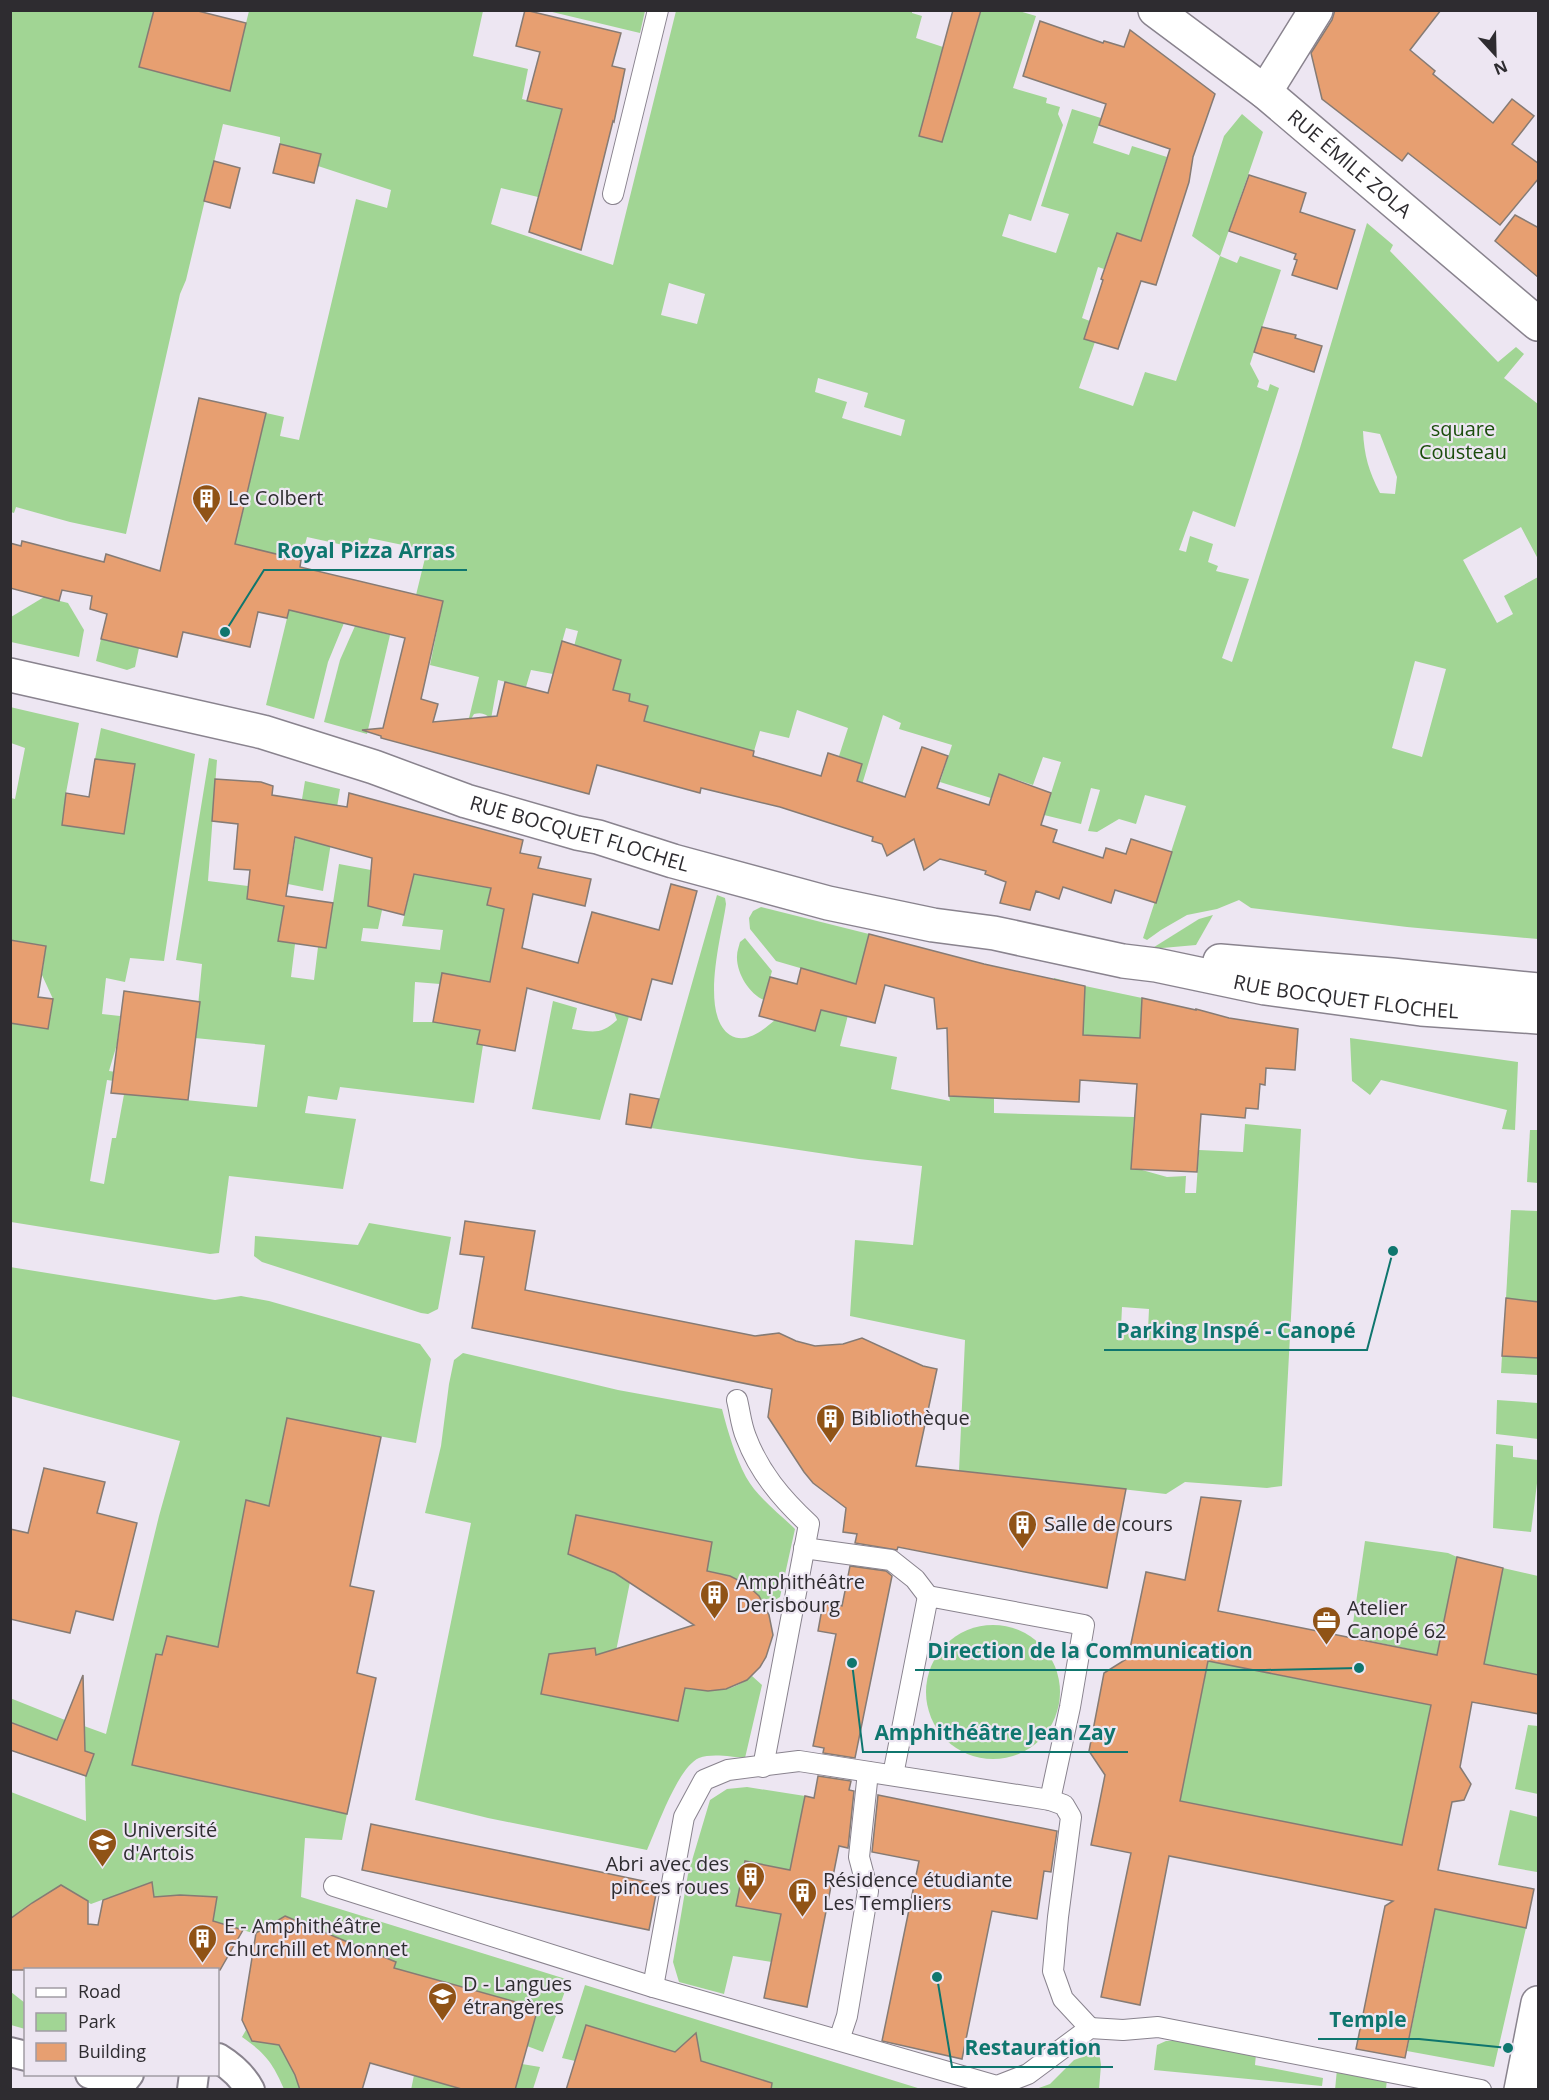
<svg xmlns="http://www.w3.org/2000/svg" width="1549" height="2100" font-family="'Open Sans',sans-serif">
	<style>
		.green { fill: #a1d594; fill-rule: evenodd }
		.building { fill: #e79f71; stroke: #867b74; stroke-width: 1.5; fill-rule: evenodd }
		.lines { fill: none; stroke-linecap: round; stroke-linejoin: round }
		.service-casing { stroke: #89838e; stroke-width: 22 }
		.pedestrian-casing { stroke: #89838e; stroke-width: 32 }
		.minor-casing { stroke: #89838e; stroke-width: 36 }
		.tertiary-casing { stroke: #89838e; stroke-width: 36 }
		.service { stroke: #fff; stroke-width: 20 }
		.pedestrian { stroke: #fff; stroke-width: 28 }
		.minor { stroke: #fff; stroke-width: 33 }
		.tertiary { stroke: #fff; stroke-width: 33 }
		.labels { text-anchor: middle; stroke-width: 4.5; stroke-linejoin: round; paint-order: stroke }
		.street-label { font-size: 20px; fill: #2e2c30; stroke: #ede6f2 }
		.park-label { font-size: 20px; fill: #1b4d0c; stroke: #ede6f2 }
		.poi-label { font-size: 20px; fill: #2e2c30; stroke: #ede6f2; text-anchor: start }
		.leader { fill: none; stroke: #0f766e; stroke-width: 2 }
		.callout-dot { fill: #0f766e; stroke: #ede6f2; stroke-width: 2 }
		.callout-label { font-size: 21px; text-anchor: middle; font-weight: bold; fill: #0f766e; stroke: #ede6f2; stroke-width: 4.5; stroke-linejoin: round; paint-order: stroke }
	</style>
	<rect width="100%" height="100%" fill="#ede6f2"/>
	<g class="green">
		<path d="M10,11h144l-15,56 90,24 20,-80h234l-10,45 55,13 -6,30 59,15 -27,23 -16,60 -37,-9 -10,36 122,41 63,-254h236v2l10,3 -6,22 27,9 -15,54 24,7 29,-97h38l17,5 -23,72 34,10 -1,5 14,4 -2,7 5,11 -32,96 -22,-7 -7,22 54,17 13,-39 -28,-8 31,-97 29,9 -8,25 36,12 3,-9 35,11 -26,84 -24,-8 -13,36 -6,-2 -16,51 8,3 5,21 -16,46 54,18 12,-34 31,9 44,-125 -28,-20 32,-100 18,-22 21,18 -43,124 17,7 3,-7 41,14 -31,94 9,17 -2,6 11,4 2,-7 9,4 -44,139 -42,-16 -14,39 7,2 4,-16 23,8 -5,18 10,4 -2,5 33,8 -27,79 10,4 68,-214 67,-225 26,22 -3,6 108,111 18,-15 8,7 -20,24 34,26v155l-17,-32 -58,33 34,63 16,-9 -9,-18 34,-19v362l-131,-12 -156,-19 -12,-8 -22,9 -30,6 -26,15 -14,10 -4,-2 43,-132 -41,-11 -9,29 -17,-5 -22,13 -9,-1 12,-41 -9,-2 -10,36 -37,-9 17,-53 -18,-5 -10,28 -34,-11 -8,24 -51,-16 12,-37 -53,-16 2,-6 -18,-8 -22,73 -6,-2 7,-22 -23,-8 9,-28 -51,-18 -8,28 -29,-7 -6,20 -111,-27 5,-18 -19,-5 1,-7 -17,-4 8,-30 -57,25 14,-54 -12,-3 -13,46 -22,-4 -5,17 -28,-7 -7,39c-5,-5 -9,-7 -17,-5l-3,5 -2,-1 10,-41 -49,-12 13,-64 -27,-6 11,-45 -58,-12 -3,12 -59,-13 -6,23 -101,3 38,-30 28,-120 18,4 -4,19 19,4 57,-241 31,9 4,-18 -73,-24 -38,-22v-7l-57,-13 -37,156 -6,14 -54,240 -56,-12 -54,-15 -2,6 -3,-1zM669,283l36,11 -8,30 -36,-9zM818,378l50,15 -4,14 41,13 -4,16 -59,-18 5,-16 -32,-10zM1363,431l17,3 17,43 -2,17 -15,-1c-11,-21 -16,-38 -17,-62zM1415,661l31,8 -24,88 -30,-9z"/>
		<path d="M548,11l97,-1v1l-5,22z"/>
		<path d="M44,597l24,6 16,27 -5,27 -68,-15v-25z"/>
		<path d="M289,610l55,13 -16,39 -14,57 -48,-14z"/>
		<path d="M355,626l35,9 -23,99 -43,-12 16,-62z"/>
		<path d="M101,639l38,9 -4,19 -8,3 -31,-9z"/>
		<path d="M10,707l69,16 -13,70 -4,32 62,9 11,-69 -40,-6 6,-31 94,26 -31,207 -34,-3 -5,24 -19,-4 -4,36 18,2 -3,28 -8,27 50,7 6,20 92,9 8,-62 -70,-7 7,-74 -26,-4 33,-202 8,2 -9,121 40,5 -1,13 37,6 -5,36 16,3 -4,33 23,3 4,-33 8,1 13,-84 32,6 -1,9 18,3 -10,47 -15,-1 -2,13 79,9 3,-20 -41,-4 13,-57 38,12 38,7 -4,17 19,4 -16,73 -48,-9 -2,11 -25,-2 -2,40h20l47,8 -3,13 6,2 -9,58 -134,-16 -3,13 -29,-4 -3,17 51,6 -13,70 -114,-13 -10,77 -9,1 -199,-32v-199l37,6 5,-30 -11,-24 4,-29 -35,-6v-142l4,1 10,-51 -14,-5zM107,1080l14,2 4,7 -9,49h-4l-8,46 -14,-3z"/>
		<path d="M305,781l35,8 -17,102 -35,-7z"/>
		<path d="M717,895l8,3 1,6c-4,31 -27,110 4,131 16,10 33,-5 45,-15l40,11 16,-54 -55,-16 -26,-32 -1,-11 4,-7 8,-4 108,27 -29,112 57,11 -6,32 59,12 -1,-5 45,2v15l140,4 -3,52 11,1 25,7 19,-1 -1,17h11l3,-43 44,2 2,-28 56,5 -19,357 -15,2 -82,-6 -19,12 -207,-23 6,-131 -115,-24 5,-76 58,5 9,-79 -63,-7 -208,-31zM1122,1307l27,2 -1,21 -27,-2z"/>
		<path d="M1213,915l-17,30 -45,4 48,-30z"/>
		<path d="M745,938l27,33 -8,29c-15,-6 -28,-28 -27,-44 0,-5 2,-10 3,-14z"/>
		<path d="M1054,978l15,4 -3,28 18,2 1,-26 57,12 -2,40 -90,-4z"/>
		<path d="M638,984l-38,136 -68,-11 21,-108 24,7 -5,21c21,3 29,6 45,-9l-3,-8z"/>
		<path d="M1350,1038l168,24 -3,68 -13,-1 5,-19 -126,-30 -11,15 -18,-14z"/>
		<path d="M1530,1130h8v53l-11,-1z"/>
		<path d="M1511,1210l27,1v91l-32,-4z"/>
		<path d="M369,1223l82,14 -13,72 -10,5 -7,-1 -159,-51 -8,-6 1,-20 103,9z"/>
		<path d="M10,1267l205,33 26,-4 28,5 151,43 11,15 -15,84 -129,-24 -18,87 -23,-5 -28,146 -51,-11 -5,19 -5,-1 -25,111 215,49 -5,26 -37,-2 -4,59 268,83 -26,72 -16,-6 10,-38 -96,-27 -51,1 6,-20 -111,-46 -29,18 -43,-13 3,-24c-40,-2 -62,0 -102,10l-4,-10 -19,7 -30,-18 -29,17 -21,16v-127l75,29 -2,-95 22,8 53,-218 21,-75 -169,-45z"/>
		<path d="M463,1353l155,37 104,19c6,23 13,47 24,68 11,20 33,36 49,52l-15,68 -15,9c-14,-26 -32,-30 -59,-32l5,-32 -135,-27 -8,39 43,17 1,-4 18,15 -16,79 -65,-7 -8,40 137,27 8,-37c26,8 43,10 66,-8l10,9 -17,73c-13,-1 -33,-5 -46,0 -21,9 -42,70 -52,92l-159,-32 -73,-18 56,-277 -46,-10 16,-67 8,-62 5,-24z"/>
		<path d="M1502,1356l36,2v17l-37,-2z"/>
		<path d="M1497,1400l41,3v36l-42,-5z"/>
		<path d="M1496,1444l17,2v11l25,3v15l-7,57 -38,-4z"/>
		<path d="M1365,1541l83,12 9,4 -9,100 -97,-20z"/>
		<path d="M1503,1568l35,8v99l-57,-12 5,-11z"/>
		<circle cx="993" cy="1692" r="67"/>
		<path d="M1208,1661l223,44 -29,140 -222,-44z"/>
		<path d="M10,1698l55,22 -8,20 -46,-18z"/>
		<path d="M1528,1725l10,1v68l-23,-5z"/>
		<path d="M747,1787l58,9 -33,166 -39,-6 -9,38 -45,-12 -6,-20 15,-88 22,-74 17,-11z"/>
		<path d="M1510,1810l28,7 -1,55 -39,-7z"/>
		<path d="M1420,1906l106,22 -32,139 -87,-16 24,-120 -15,-4z"/>
		<path d="M585,1985l336,104 -171,1 -51,-30 -12,-16 -8,4 -1,5 -92,-28 -11,36 -13,-3z"/>
		<path d="M11,1992l14,11 -1,10 1,1v15l-14,-4z"/>
		<path d="M246,2030l6,11 36,5 12,43h-16c-11,-26 -19,-36 -42,-52z"/>
		<path d="M1185,2040l71,14 -1,11 68,13 -1,8 -168,-16 3,-25 9,-4z"/>
		<path d="M1099,2051l2,14 -2,24h-63l14,-5 24,-24z"/>
		<path d="M522,2064l18,3 -7,22 -18,1z"/>
		<path d="M1337,2069l50,10 -1,10 -51,1z"/>
		<path d="M414,2075l51,15h-54z"/>
	</g>
	<g class="building">
		<path d="M154,10h40l52,13 -16,68 -91,-24z"/>
		<path d="M525,10l96,23 -9,33 13,3 -11,53 -1,-1 -32,129 -52,-18 33,-123 -35,-8 13,-49 -24,-6z"/>
		<path d="M953,10h28l-39,132 -23,-6z"/>
		<path d="M1335,10h106l-31,40 25,21 -2,3 60,49 19,-24 22,17 -22,28 27,20v14l-39,47 -92,-72 -6,8 -80,-62 -11,-46 21,-33z"/>
		<path d="M1040,21l63,22 1,-2 20,6 6,-17 85,64 -22,63 -4,25 -33,103 -15,-4 -23,68 -34,-10 19,-59 -2,-1 16,-46 24,8 29,-92 -71,-24 7,-21 -83,-28z"/>
		<path d="M280,144l41,10 -7,29 -41,-10z"/>
		<path d="M214,161l26,7 -10,40 -26,-7z"/>
		<path d="M1249,175l57,18 -6,19 55,18 -18,59 -45,-14 5,-15 -3,-1 2,-5 -67,-23z"/>
		<path d="M1515,215l24,13v50l-44,-37z"/>
		<path d="M1262,327l34,8 -1,3 27,8 -8,26 -60,-20z"/>
		<path d="M199,398l67,15 -31,131 66,16 -1,7 143,34 -22,98 17,5 -5,18 64,-6 8,-34 43,11 14,-52 59,19 -8,30 17,4 -1,7 19,5 -4,15 110,30 -1,5 68,20 7,-23 34,11 -5,17 48,16 17,-50 26,9 -11,32 52,17 10,-31 52,19 -10,32 16,5 -4,12 50,16 3,-10 20,6 5,-15 41,13 -16,51 -41,-13 -4,13 -48,-16 -4,12 -23,-8 -6,19 -30,-7 6,-21 -21,-8 1,-3 -46,-12 -16,11 -10,-31 -27,17 -5,-12 -10,-3 1,-4 -93,-30 -79,-19 -1,5 -103,-28 -8,29 -208,-56v-2l-19,-6 21,-2 22,-90 -116,-28 -2,8 -29,-6 -8,35 -67,-15 -6,25 -76,-18 6,-25 -17,-5 2,-13 -30,-6 -3,11 -49,-13v-45l11,3 1,-5 82,21 2,-8 54,17z"/>
		<path d="M95,759l40,5 -11,70 -62,-9 4,-32 23,4z"/>
		<path d="M215,779l46,3 12,4 -1,9 75,12 2,-14 174,47 -3,13 21,4 -3,11 53,11 -6,27 -52,-12 -11,54 56,15 14,-51 67,18 12,-46 26,7 -25,93 -20,-5 -11,41 -114,-32 -12,63 -38,-7 3,-14 -47,-8 9,-49 48,9 14,-73 -17,-4 4,-17 -77,-14 -10,41 -36,-9 4,-48 -77,-21 -9,59 47,7 -7,45 -48,-7 6,-35 -37,-7 3,-29 -16,-1 4,-45 -26,-3z"/>
		<path d="M869,934l115,30 101,22 -2,49 57,3 2,-40 54,12v-1l33,9 69,11 -3,41 -29,-2 -1,17 -5,-1 -2,25 -12,-1 -1,10 -44,-4 -4,58 -66,-3 6,-85 -57,-4 -1,22 -130,-6 -2,-68 -10,1 -3,-31 -49,-13 -10,38 -54,-13 -6,21 -56,-15 11,-39 27,7 4,-16 55,16z"/>
		<path d="M10,940l36,6 -8,51 15,2 -5,30 -38,-6z"/>
		<path d="M124,991l76,11 -12,98 -77,-7z"/>
		<path d="M630,1094l29,5 -8,29 -25,-4z"/>
		<path d="M465,1221l70,10 -10,59 230,46 24,-3 17,8 19,5 28,-2 19,-6 61,28 14,3 -21,97 210,23 -19,99 -209,-41 -1,3 -42,-7 2,-9 -14,-2 3,-24 -33,-25 -9,-11 -36,-55 4,-28 -300,-61 12,-71 -24,-3z"/>
		<path d="M1506,1298l33,4v56l-37,-2z"/>
		<path d="M287,1418l94,19 -31,149 24,5 -17,82 19,5 -29,136 -215,-49 24,-111 6,1 5,-19 51,11 28,-147 23,6z"/>
		<path d="M44,1468l61,14 -8,31 40,10 -24,97 -37,-9 -6,22 -60,-14v-90l18,4z"/>
		<path d="M1201,1497l40,4 -23,110 219,44 20,-98 46,11 -19,96 55,11v39l-67,-12 -12,65 11,17 -7,16 -12,2 -14,68 96,19 -8,39 -91,-19 -30,149 -49,-9 29,-143 8,-5 -108,-22 -116,-23 -29,149 -39,-8 30,-144 -40,-8 14,-70 -16,-24 15,-78 24,-15 18,-86 39,8zM1208,1661l223,44 -29,140 -222,-44z"/>
		<path d="M576,1515l136,27 -5,29 23,5 16,8 13,12 10,19 4,20 -7,22 -6,10 -13,13 -21,9 -18,2 -23,-3 -7,33 -137,-27 8,-40 46,-6 1,7 98,-30 -79,-52 -47,-19z"/>
		<path d="M850,1566l36,5 6,5 -37,182 -32,-5 1,-5 -11,-2 23,-112 -18,-3 5,-28 19,3z"/>
		<path d="M83,1675l2,76 9,3 -8,22 -76,-26v-28l47,18z"/>
		<path d="M818,1776l33,5 -2,9 5,1 -6,57 -9,-2 -32,161 -43,-9 17,-84 -45,-8 9,-45 45,9 15,-74 9,2z"/>
		<path d="M878,1795l179,36 -6,41 -7,-1 -7,48 -45,-8 -30,148 -80,-18 37,-180 -47,-9z"/>
		<path d="M371,1824l287,60 -9,46 -287,-60z"/>
		<path d="M152,1882l2,15 26,-2 37,2 -4,24 30,9 -23,40h-210v-51l22,-16 29,-18 27,16v23l10,1 5,-25z"/>
		<path d="M285,1916l111,46 -2,6 144,40 -23,82h-50l-95,-27 -8,27h-62l-5,-15 -16,-30 -27,-4 -10,-21 14,-87z"/>
		<path d="M586,2025l89,27 21,-19 5,28 71,22 -1,7h-205z"/>
	</g>
	<g class="lines">
		<defs>
			<g id="service">
				<path d="M613,194l45,-184"/>
				<path d="M737,1400c3,12 4,25 9,37 13,35 36,62 63,87l-46,243"/>
				<path d="M804,1548l87,12 24,19 13,17"/>
				<path d="M893,1775l35,-179 156,29 -14,82 -20,93"/>
				<path d="M334,1886l319,101 344,99 31,-12 62,-46 33,2 35,-3 323,63"/>
				<path d="M653,1987l31,-170 20,-37 24,-10 71,-9 251,39 14,5 7,12 -13,100 -5,54 10,28 27,29"/>
				<path d="M839,2040l8,-24 21,-125 -9,-34 9,-85"/>
			</g>
			<g id="pedestrian">
				<path d="M10,2052l16,4"/>
				<path d="M218,2058c13,8 24,17 32,32"/>
				<path d="M90,2074l31,10 8,-10"/>
				<path d="M192,2090l2,-16"/>
			</g>
			<g id="minor">
				<path id="s1" d="M1155,10l110,82 273,232"/>
				<path d="M1265,92l51,-82"/>
				<path id="s2" d="M10,675l253,57 111,35 92,34 111,32 21,4 75,24 155,42 105,22 61,8 129,28 33,4 109,23 156,21 117,8"/>
				<path d="M1220,961l172,14 146,15"/>
			</g>
			<path id="tertiary" d="M1521,2090l17,-87"/>
		</defs>
		<use href="#service" class="service-casing"/>
		<use href="#pedestrian" class="pedestrian-casing"/>
		<use href="#minor" class="minor-casing"/>
		<use href="#tertiary" class="tertiary-casing"/>
		<use href="#service" class="service"/>
		<use href="#pedestrian" class="pedestrian"/>
		<use href="#minor" class="minor"/>
		<use href="#tertiary" class="tertiary"/>
	</g>
	<defs>
		<symbol id="building-pin" viewBox="-11 -11 22 30"><path d="M0 17L-7.5 6A9.5 9.5 0 1 1 7.5 6Z" fill="#905316" stroke="#ede6f2"/><path d="M-4-6H4V6H1V3H-1V6H-4ZM-2.5-4.3h1.7v1.8h-1.7ZM.8-4.3h1.7v1.8H.8ZM-2.5-1h1.7V.8h-1.7ZM.8-1h1.7V.8H.8Z" fill="#fff"/></symbol>
		<symbol id="office-pin" viewBox="-11 -11 22 30"><path d="M0 17L-7.5 6A9.5 9.5 0 1 1 7.5 6Z" fill="#905316" stroke="#ede6f2"/><path d="M-6-3h4V-5.5h4V-3h4V5H-6ZM-1-4.5V-3h2v-1.5ZM-6 0V1H6V0Z" fill="#fff"/></symbol>
		<symbol id="university-pin" viewBox="-11 -11 22 30"><path d="M0 17L-7.5 6A9.5 9.5 0 1 1 7.5 6Z" fill="#905316" stroke="#ede6f2"/><path d="M0-5L7-2L0 1L-7-2ZM-4 1L0 2.5L4 1V4Q0 6-4 4Z" fill="#fff"/></symbol>
	</defs>
	<g fill-rule="evenodd">
		<use href="#building-pin" x="190" y="482" width="33" height="45"/>
		<use href="#building-pin" x="814" y="1402" width="33" height="45"/>
		<use href="#building-pin" x="1006" y="1508" width="33" height="45"/>
		<use href="#building-pin" x="698" y="1578" width="33" height="45"/>
		<use href="#office-pin" x="1310" y="1604" width="33" height="45"/>
		<use href="#university-pin" x="86" y="1826" width="33" height="45"/>
		<use href="#building-pin" x="734" y="1860" width="33" height="45"/>
		<use href="#building-pin" x="786" y="1876" width="33" height="45"/>
		<use href="#building-pin" x="186" y="1922" width="33" height="45"/>
		<use href="#university-pin" x="426" y="1980" width="33" height="45"/>
	</g>
	<g class="labels">
		<g class="street-label">
			<text dy="7" stroke="none"><textPath href="#s1" startOffset="248">RUE ÉMILE ZOLA</textPath></text>
			<text dy="7" stroke="none"><textPath href="#s2" startOffset="592">RUE BOCQUET FLOCHEL</textPath></text>
			<text dy="7" stroke="none"><textPath href="#s2" startOffset="1377">RUE BOCQUET FLOCHEL</textPath></text>
		</g>
		<g class="park-label">
			<text x="1463" y="436">square<tspan x="1463" dy="23">Cousteau</tspan></text>
		</g>
		<g class="poi-label">
			<text x="228" y="505">Le Colbert</text>
			<text x="851" y="1425">Bibliothèque</text>
			<text x="1044" y="1531">Salle de cours</text>
			<text x="736" y="1589">Amphithéâtre<tspan x="736" dy="23">Derisbourg</tspan></text>
			<text x="1347" y="1615">Atelier<tspan x="1347" dy="23">Canopé 62</tspan></text>
			<text x="123" y="1837">Université<tspan x="123" dy="23">d'Artois</tspan></text>
			<text x="729" y="1871" text-anchor="end">Abri avec des<tspan x="729" dy="23">pinces roues</tspan></text>
			<text x="823" y="1887">Résidence étudiante<tspan x="823" dy="23">Les Templiers</tspan></text>
			<text x="224" y="1933">E - Amphithéâtre<tspan x="224" dy="23">Churchill et Monnet</tspan></text>
			<text x="463" y="1991">D - Langues<tspan x="463" dy="23">étrangères</tspan></text>
		</g>
	</g>
	<path class="leader" d="M225 632L264 570H467M1393 1251L1367 1350H1104M1359 1668L1265 1670H915M852 1663L863 1752H1128M1508 2048L1419 2039H1318M937 1977L952 2067H1113"/>
	<g class="callout-dot">
		<circle cx="225" cy="632" r="6"/>
		<circle cx="1393" cy="1251" r="6"/>
		<circle cx="1359" cy="1668" r="6"/>
		<circle cx="852" cy="1663" r="6"/>
		<circle cx="1508" cy="2048" r="6"/>
		<circle cx="937" cy="1977" r="6"/>
	</g>
	<g class="callout-label">
		<text x="366" y="558">Royal Pizza Arras</text>
		<text x="1236" y="1338">Parking Inspé - Canopé</text>
		<text x="1090" y="1658">Direction de la Communication</text>
		<text x="995" y="1740">Amphithéâtre Jean Zay</text>
		<text x="1368" y="2027">Temple</text>
		<text x="1033" y="2055">Restauration</text>
	</g>
	<rect width="1549" height="2100" fill="none" stroke="#2e2c30" stroke-width="24"/>
	<rect x="24" y="1968" width="195" height="108" fill="#ede6f2" stroke="#a19ca4" stroke-width="1.5"/>
	<rect x="36" y="1988" width="30" height="9" fill="#ffffff" stroke="#a19ca4" stroke-width="1.5"/>
	<text x="78" y="1998" font-size="18" fill="#2e2c30">Road</text>
	<rect x="36" y="2013" width="30" height="18" fill="#a1d594" stroke="#a19ca4" stroke-width="1.5"/>
	<text x="78" y="2028" font-size="18" fill="#2e2c30">Park</text>
	<rect x="36" y="2043" width="30" height="18" fill="#e79f71" stroke="#a19ca4" stroke-width="1.5"/>
	<text x="78" y="2058" font-size="18" fill="#2e2c30">Building</text>
	<g transform="translate(1495 54) rotate(158)" stroke="#ede6f2" stroke-width="4.5" paint-order="stroke">
	<path d="M0-4.5L10 22L0 15L-10 22Z" fill="#2e2c30"/>
	<text y="-9" font-size="16" font-weight="bold" text-anchor="middle" fill="#2e2c30">N</text>
	</g>
</svg>
